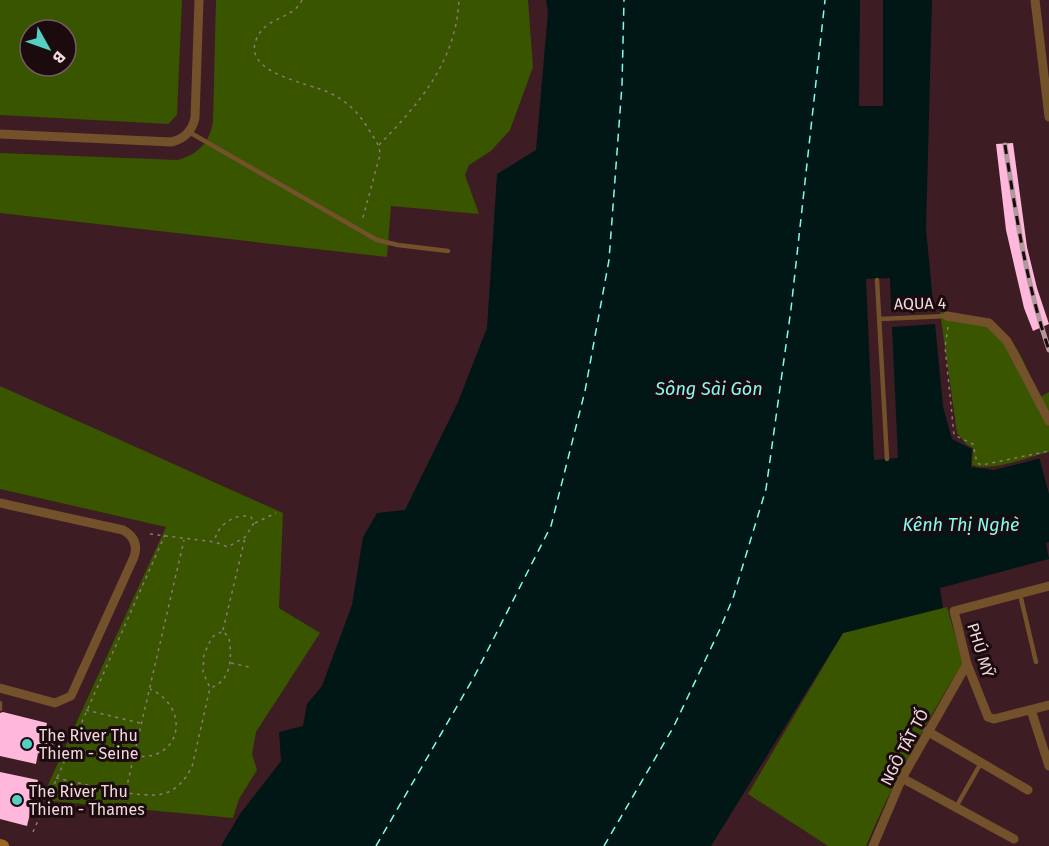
<svg xmlns="http://www.w3.org/2000/svg" width="1049" height="846" font-family="'Fira Sans',sans-serif">
	<style>
		.green { fill: #395500; fill-rule: evenodd }
		.water { fill: #011715 }
		.pier { fill: #3d1c23 }
		.lines { fill: none; stroke-linecap: round; stroke-linejoin: round }
		.ferry { stroke: #83fcf2; stroke-width: 1.5; stroke-dasharray: 8 6; stroke-linecap: butt }
		.building { fill: #ffb8db }
		.path { stroke: #92767b; stroke-width: 1.5; stroke-dasharray: 3 4.5; stroke-linecap: butt }
		.lane { stroke: #72512b; stroke-width: 4.5 }
		.street { stroke: #72512b; stroke-width: 9 }
		.secondary { stroke: #9b6624; stroke-width: 12 }
		.rail-casing { stroke: #b2989c; stroke-width: 5 }
		.rail { stroke: #1b0b0e; stroke-width: 3; stroke-dasharray: 9; stroke-linecap: butt }
		.poi-dot { fill: #55cec4; stroke: #1b0b0e; stroke-width: 2 }
		.labels { text-anchor: middle; stroke-width: 6; stroke-linejoin: round; paint-order: stroke }
		.street-label { font-size: 16px; fill: #f1dadd; stroke: #1b0b0e }
		.poi-label { font-size: 16px; fill: #f1dadd; stroke: #1b0b0e; text-anchor: start }
		.water-label { font-size: 18px; font-style: italic; fill: #83fcf2; stroke: #1b0b0e }
	</style>
	<rect width="100%" height="100%" fill="#3d1c23"/>
	<g class="green">
		<path d="M0,0h182l-5,115 -9,9 -168,-9zM30,30h36v36h-36z"/>
		<path d="M216,0h312l5,67 -23,63 -19,21 -22,14 -4,10 14,39 -88,-8 -4,51 -387,-44v-60l177,7c21,-5 33,-18 36,-39z"/>
		<path d="M940,312c69,5 75,27 99,86l10,-6v60c-20,5 -58,20 -77,13l1,-17 -6,-3 -10,-12z"/>
		<path d="M0,386l283,127 -4,95 41,25 -64,99 -4,22 5,16 -18,29 -6,19 -192,-18 125,-273 -166,-38z"/>
		<path d="M947,607l16,56c-37,59 -70,119 -97,183h-38l-80,-52 95,-161z"/>
	</g>
	<path class="water" d="M546,0h386l-6,229 17,178 9,32 20,10 -1,18 23,3 55,-14v86l-3,1 3,16 -109,29 3,20 -100,25 -132,213h-490l19,-32 41,-53 -2,-29 24,-6 4,-22 15,-18 30,-81 11,-68 14,-24 28,-3 53,-108 29,-74 10,-154 39,-24 12,-138z"/>
	<g class="pier">
		<path d="M860,0h23v106h-24z"/>
		<path d="M890,278l1,31 44,-4 1,19 -44,3 6,131 -24,2 -8,-181z"/>
		<path d="M1049,454v40l-10,-37z"/>
	</g>
	<g class="lines">
		<g class="ferry">
			<path d="M376,846l98,-169 77,-151 34,-135 24,-131 13,-175 2,-85"/>
			<path d="M604,846l70,-120 46,-97 13,-31 33,-109 25,-180 34,-309"/>
		</g>
	</g>
	<g class="building">
		<path d="M1013,143l14,104 10,41 12,36 -16,7 -9,-23 -18,-78 -10,-86z"/>
		<path d="M3,712l44,11 -2,8 11,3 -6,22 -12,-3 -2,11 -36,-8v-43z"/>
		<path d="M0,772l38,8 -11,46 -27,-7z"/>
	</g>
	<g class="lines">
		<g class="path">
			<path d="M302,0c-9,20 -37,16 -46,40 -13,34 54,43 74,53 17,8 30,21 39,37 5,8 11,15 11,25l-18,66"/>
			<path d="M379,145c41,-42 77,-84 80,-145"/>
			<path d="M948,327l-3,20 9,88 19,9 4,19 5,2 67,-14"/>
			<path d="M255,523l21,-10"/>
			<path d="M150,534l65,8 13,5 17,-10 9,-14 -3,-6c-15,-5 -36,9 -36,25"/>
			<path d="M223,630l22,-92"/>
			<path d="M231,663l18,4"/>
			<path d="M86,710l54,13"/>
			<path d="M134,756c47,7 58,-48 16,-67"/>
			<path d="M56,778c26,5 88,23 110,15 13,-5 20,-15 26,-26l18,-79 -7,-16 1,-18 8,-17 11,-6 6,7c3,19 3,43 -19,50"/>
			<path d="M126,790l58,-250"/>
			<path d="M33,832l132,-297"/>
		</g>
		<g class="lane">
			<path d="M189,132l188,108 21,5 50,6"/>
			<path d="M877,280l10,179"/>
			<path d="M880,319l67,-3"/>
			<path d="M1020,594l16,68"/>
			<path d="M0,703v6"/>
			<path d="M956,807l25,-44"/>
		</g>
		<g class="street">
			<path d="M1035,0l14,117"/>
			<path d="M0,134l171,8c14,-3 21,-11 24,-24l4,-118"/>
			<path d="M947,316l42,7 18,18 42,80"/>
			<path d="M0,503l123,27c11,6 15,15 11,27l-63,139 -16,7 -55,-15"/>
			<path d="M1049,586l-95,25 13,53 21,53 6,2 55,-14"/>
			<path d="M1031,710l18,56"/>
			<path d="M927,731l101,59"/>
			<path d="M902,778l112,61"/>
			<path d="M873,846l29,-68 65,-114"/>
		</g>
		<path class="secondary" d="M0,845l3,1"/>
		<defs>
			<path id="rail" d="M1005,145c11,69 21,138 44,205"/>
		</defs>
		<use href="#rail" class="rail-casing"/>
		<use href="#rail" class="rail"/>
	</g>
	<g class="poi-dot">
		<circle cx="27" cy="744" r="6"/>
		<circle cx="17" cy="800" r="6"/>
	</g>
	<g class="labels">
		<g class="street-label">
			<text transform="translate(920 303) rotate(-1)" y="6">AQUA 4</text>
			<text transform="translate(981 650) rotate(73)" y="6">PHÚ MỸ</text>
			<text transform="translate(904 747) rotate(-62)" y="6">NGÔ TẤT TỐ</text>
		</g>
		<g class="poi-label">
			<text x="39" y="741">The River Thu<tspan x="39" dy="18">Thiem - Seine</tspan></text>
			<text x="29" y="797">The River Thu<tspan x="29" dy="18">Thiem - Thames</tspan></text>
		</g>
		<g class="water-label">
			<text x="709" y="395">Sông Sài Gòn</text>
			<text x="961" y="531">Kênh Thị Nghè</text>
		</g>
	</g>
	<g transform="translate(48 48) rotate(130)"><circle r="28" fill="#1b0b0e" stroke="#715e61" stroke-width="1.5"/>
	<path d="M0-4.5L10 22L0 15L-10 22Z" fill="#55cec4"/>
	<text y="-9" font-size="16" font-weight="bold" text-anchor="middle" fill="#f1dadd">B</text>
	</g>
</svg>
